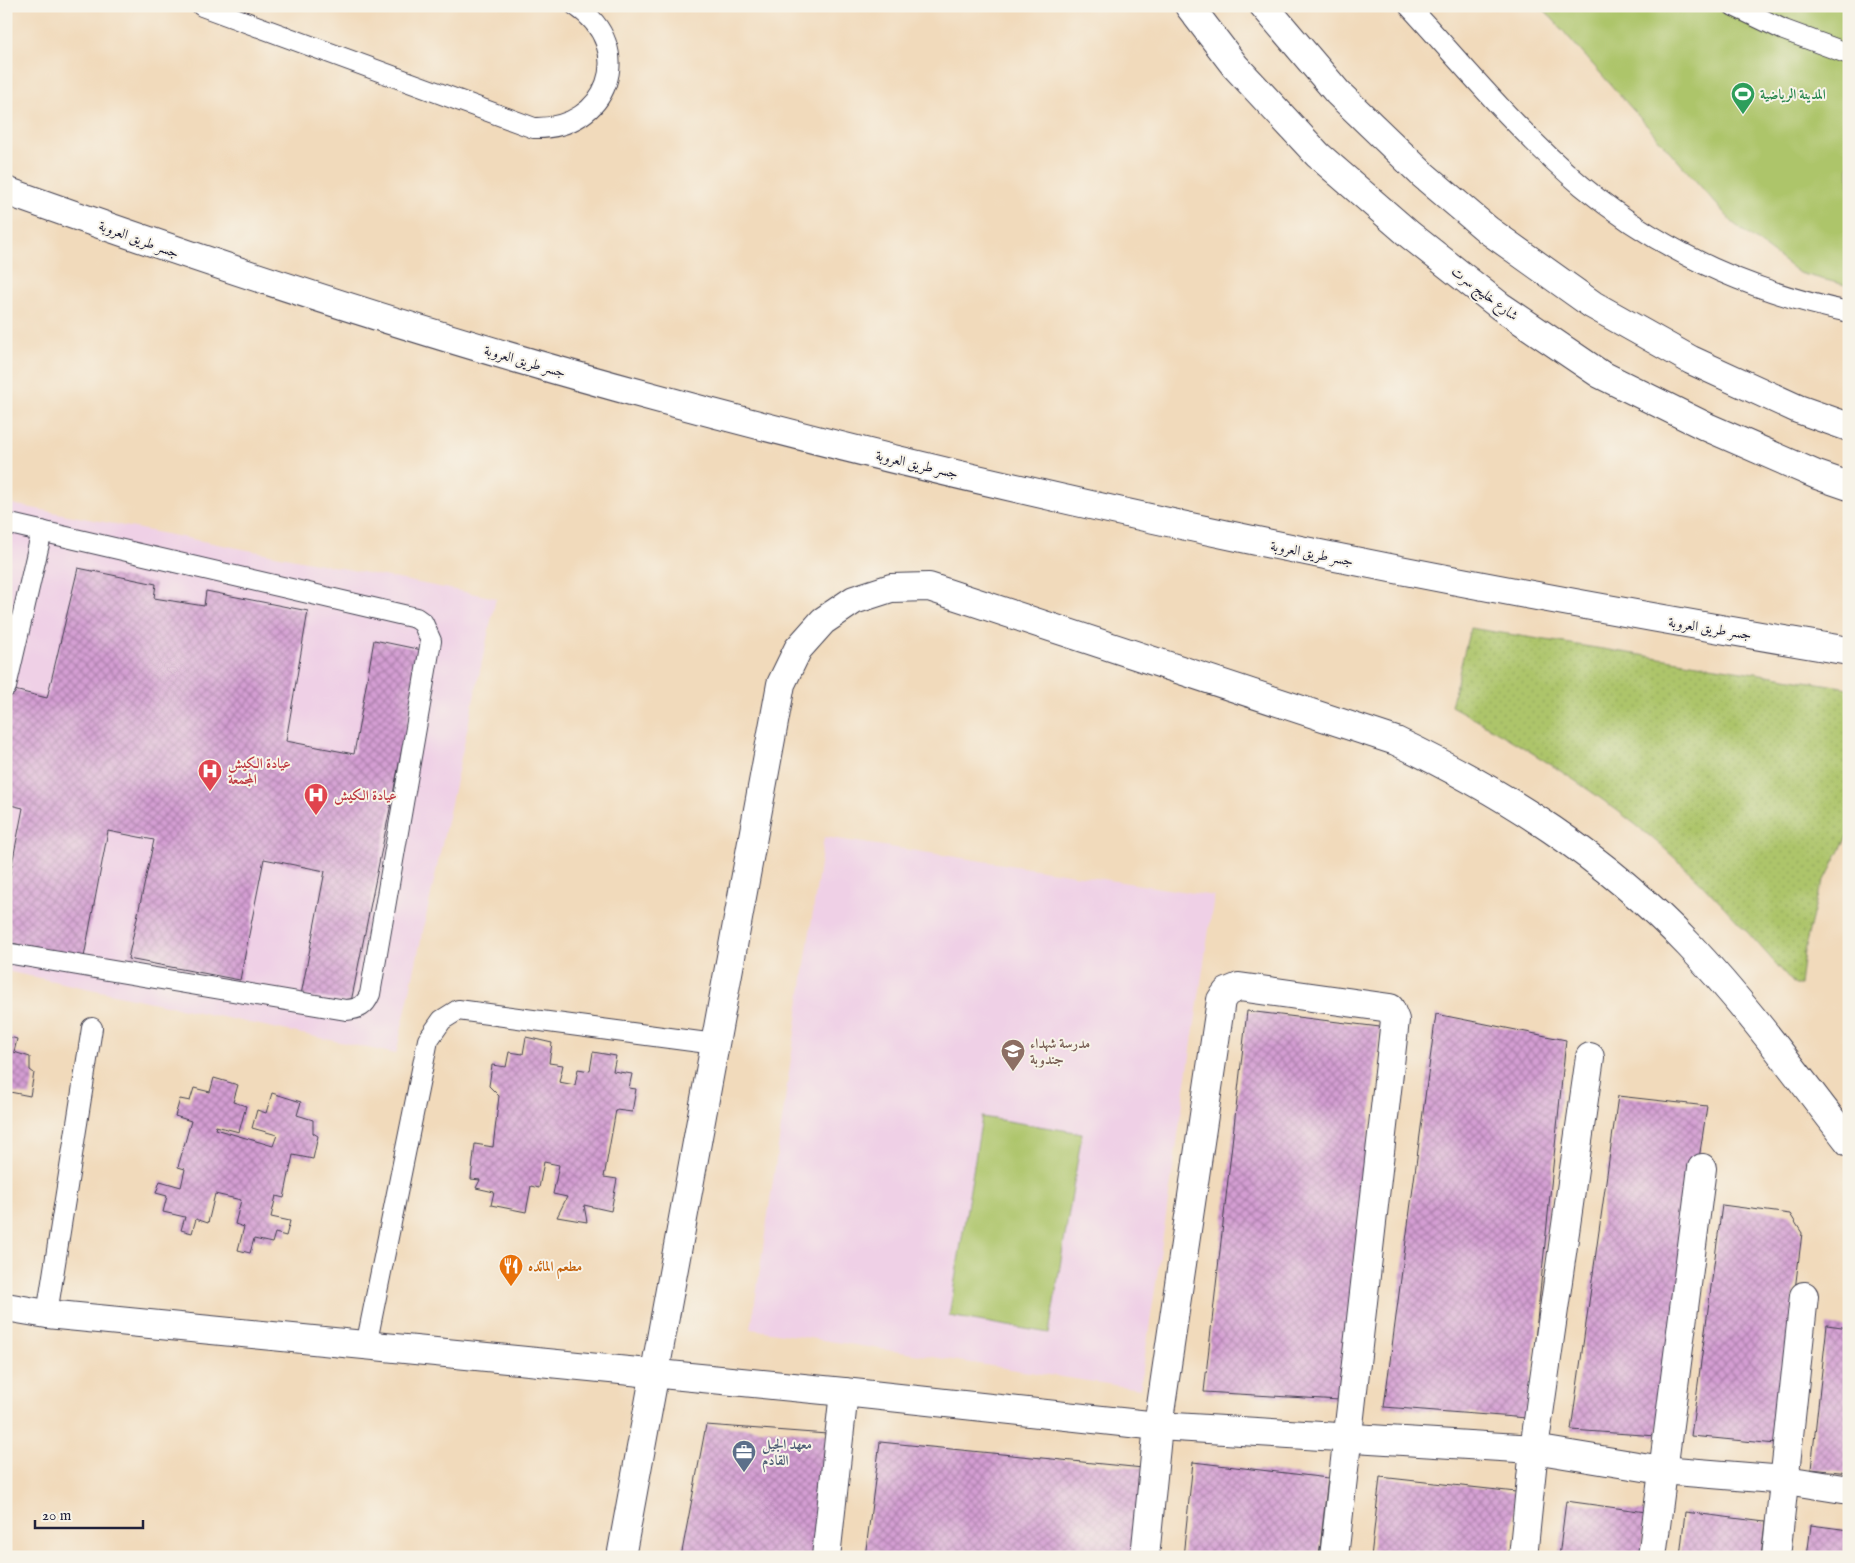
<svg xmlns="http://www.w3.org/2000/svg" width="1855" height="1563" font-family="'IM FELL English',Amiri,serif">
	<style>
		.built { fill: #efd0e6 }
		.grass { fill: url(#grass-dots); stroke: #687453 }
		.green { fill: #adc56b; stroke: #687453 }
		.building { fill: url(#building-cross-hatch) }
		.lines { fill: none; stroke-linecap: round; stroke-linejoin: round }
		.lane-casing { stroke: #413e4e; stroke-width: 22 }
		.street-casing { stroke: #413e4e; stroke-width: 30 }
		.secondary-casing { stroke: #413e4e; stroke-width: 30 }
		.highway-casing { stroke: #413e4e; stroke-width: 30 }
		.lane { stroke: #fff; stroke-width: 20 }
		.street { stroke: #fff; stroke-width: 28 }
		.secondary { stroke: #fff; stroke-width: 28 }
		.highway { stroke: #fff; stroke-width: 28 }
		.labels { text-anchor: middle; stroke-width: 4; stroke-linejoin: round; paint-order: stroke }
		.leisure-label { font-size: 14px; font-weight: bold; fill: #27864d; stroke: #f7f3e8; text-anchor: start }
		.street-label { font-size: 14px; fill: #22223b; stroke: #f7f3e8 }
		.health-label { font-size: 14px; font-weight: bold; fill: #be3a42; stroke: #f7f3e8; text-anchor: start }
		.education-label { font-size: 14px; font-weight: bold; fill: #785e54; stroke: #f7f3e8; text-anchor: start }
		.food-label { font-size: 14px; font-weight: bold; fill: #c56008; stroke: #f7f3e8; text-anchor: start }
		.service-label { font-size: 14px; font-weight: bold; fill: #4e5e75; stroke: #f7f3e8; text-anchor: start }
	</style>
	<defs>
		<pattern id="grass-dots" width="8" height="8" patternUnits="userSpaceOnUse" patternTransform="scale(1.25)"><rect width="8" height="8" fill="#adc56b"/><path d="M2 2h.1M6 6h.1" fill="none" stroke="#95a95e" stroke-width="1.8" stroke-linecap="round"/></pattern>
		<pattern id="building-cross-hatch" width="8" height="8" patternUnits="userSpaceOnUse" patternTransform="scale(1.25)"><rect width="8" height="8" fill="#d49ed3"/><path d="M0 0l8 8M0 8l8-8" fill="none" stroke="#ac80ac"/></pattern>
	</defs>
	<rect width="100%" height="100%" fill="#f7f3e8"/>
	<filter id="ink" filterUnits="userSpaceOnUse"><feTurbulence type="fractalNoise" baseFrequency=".02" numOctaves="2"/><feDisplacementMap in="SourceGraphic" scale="10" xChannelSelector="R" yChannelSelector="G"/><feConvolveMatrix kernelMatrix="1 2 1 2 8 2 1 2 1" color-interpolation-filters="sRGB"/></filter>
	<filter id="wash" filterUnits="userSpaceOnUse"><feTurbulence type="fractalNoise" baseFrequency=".0096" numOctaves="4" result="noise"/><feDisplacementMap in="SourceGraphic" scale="20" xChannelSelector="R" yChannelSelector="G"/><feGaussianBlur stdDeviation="1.12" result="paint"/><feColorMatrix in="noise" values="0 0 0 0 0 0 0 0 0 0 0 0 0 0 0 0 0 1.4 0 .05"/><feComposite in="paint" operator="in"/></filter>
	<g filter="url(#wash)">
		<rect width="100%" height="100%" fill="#f1dabb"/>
		<g class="built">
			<path d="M6,503l490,95 -100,456 -390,-83z"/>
			<path d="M824,837l390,59 -74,493 -389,-60z"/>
		</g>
		<path class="grass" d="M1470,628l379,60v145l-31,61 -14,57 -4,34h-5c-49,-54 -97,-111 -155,-157 -58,-46 -124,-87 -189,-122z"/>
		<g class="green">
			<path d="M1541,6h308v280l-50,-13 -66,-50z"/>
			<path d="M982,1117l100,16 -33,200 -100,-17z"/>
		</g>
		<g id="blocks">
			<g class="building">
				<path d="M78,568l78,16 -2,14 50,8 2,-15 102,20 -22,130 68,13 20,-114 48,10 -71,352 -50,-7 24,-124 -61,-12 -24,121 -112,-21 26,-119 -46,-9 -24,126 -78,-15v-47l17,-87 -17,-4v-94l4,-21 37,9z"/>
				<path d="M1247,1011l133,16 -40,373 -136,-8z"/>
				<path d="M1436,1014l130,26 -39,378 -143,-11z"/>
				<path d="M6,1036l11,3 -3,13 16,5v13l4,3 -4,23 -20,-4 -3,12z"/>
				<path d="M526,1037l26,6 -3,20 14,2 -4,17 16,3 3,-16 12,2 3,-19 23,4 -3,15 19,3 -3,14 7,1 -4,23 -16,-2 -12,67 13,2 -6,32 -27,-6 3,17 -30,-5 10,-20 -14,-3 6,-29 -15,-3 -5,26 -8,-2 -5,26 -35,-7 3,-13 -18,-4 4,-8 -9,-1 4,-35 18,3 6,-51 -10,-10 3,-21 14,2 3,-15 14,2z"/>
				<path d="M214,1078l24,7 -5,17 13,4 -7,26 -23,-6 -1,3 58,17 4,-11 -25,-7 5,-18 9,3 6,-20 29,9 -4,13 16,5v13l5,3 -5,23 -20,-4 -9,43 -8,-2 -5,21 19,4 -4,15 -11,-3 -3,10 -18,-4 -4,14 -12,-3 6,-23 -9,-3 6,-24 -26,-6 -7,29 -12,-4 -4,14 -11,-3 4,-13 -22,-5 4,-16 -11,-3 4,-12 21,6 4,-18 -7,-2 13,-46 -16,-5 5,-17 10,2 4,-13 16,4z"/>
				<path d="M1618,1096l89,10 -50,330 -86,-6z"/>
				<path d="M1722,1205l68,9 12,19 -26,211 -85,-8z"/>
				<path d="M1827,1325l22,3v145l-38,-4z"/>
				<path d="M706,1425l121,9 -13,123h-133z"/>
				<path d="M880,1442l263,26 -10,89h-268z"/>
				<path d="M1193,1462l135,16 -9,79h-136z"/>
				<path d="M1380,1477l136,15 -7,65h-138z"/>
				<path d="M1566,1501l80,11 -5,45h-82z"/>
				<path d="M1685,1512l80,10 -4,35h-81z"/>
				<path d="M1811,1525l38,5v27h-42z"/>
			</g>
		</g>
	</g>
	<g filter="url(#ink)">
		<use href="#blocks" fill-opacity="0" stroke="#413e4e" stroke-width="1"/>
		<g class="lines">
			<defs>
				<g id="lane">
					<path d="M202,6l332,122c74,2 104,-80 42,-122"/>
					<path d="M1409,6c55,60 111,128 173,180 77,64 169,106 267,126"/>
					<path d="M1734,6l50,24 65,24"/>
					<path d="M6,523l410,95 7,5 8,18 -61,353c-5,12 -11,15 -24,16l-340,-57"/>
					<path d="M6,687l36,-156"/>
					<path d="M47,1314l45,-286"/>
					<path d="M366,1346l62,-306 14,-20 16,-10 257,34"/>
				</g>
				<g id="street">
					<path d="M6,1307l41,7 797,78 314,34 376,23 128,21 124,10 63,10"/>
					<path d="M826,1557l18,-165"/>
					<path d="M1145,1557l13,-131 63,-426 6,-8 12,-5 151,21 5,12 -61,537"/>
					<path d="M1523,1557l11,-108 56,-392"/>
					<path d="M1652,1557l50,-389"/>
					<path d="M1776,1557l28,-261"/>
				</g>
				<g id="secondary">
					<path d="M1189,6l46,60 83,89 92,80 90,71 100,68 107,53 110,48 32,11"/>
					<path d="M1264,6l74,87 84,81 66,56 105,75 98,55 107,49 51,18"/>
				</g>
				<g id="highway">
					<path d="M6,191c213,76 428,147 647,206 393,107 793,187 1196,254"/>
					<path d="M621,1557l160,-873 17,-35 25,-28 31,-21 37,-12 38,-1 467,154c109,52 209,116 293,204 58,61 108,130 160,197"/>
				</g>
			</defs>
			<use href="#lane" class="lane-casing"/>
			<use href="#street" class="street-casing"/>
			<use href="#secondary" class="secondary-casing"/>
			<use href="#highway" class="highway-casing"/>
			<use href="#lane" class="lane"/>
			<use href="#street" class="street"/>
			<use href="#secondary" class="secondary"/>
			<use href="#highway" class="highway"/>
		</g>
	</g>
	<defs>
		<symbol id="stadium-pin" viewBox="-11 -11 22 30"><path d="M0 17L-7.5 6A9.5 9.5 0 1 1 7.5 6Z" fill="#2e9e5b" stroke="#f7f3e8"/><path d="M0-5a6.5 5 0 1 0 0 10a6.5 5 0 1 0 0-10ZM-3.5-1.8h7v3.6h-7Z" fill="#fff"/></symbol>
		<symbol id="hospital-pin" viewBox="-11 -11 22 30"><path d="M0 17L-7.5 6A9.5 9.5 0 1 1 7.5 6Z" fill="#e0444e" stroke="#f7f3e8"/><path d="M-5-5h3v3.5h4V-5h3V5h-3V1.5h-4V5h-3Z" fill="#fff"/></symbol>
		<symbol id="school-pin" viewBox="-11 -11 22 30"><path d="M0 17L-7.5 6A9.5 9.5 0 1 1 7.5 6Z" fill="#8d6e63" stroke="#f7f3e8"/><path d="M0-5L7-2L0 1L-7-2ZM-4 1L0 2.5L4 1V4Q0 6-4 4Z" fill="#fff"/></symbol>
		<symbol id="restaurant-pin" viewBox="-11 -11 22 30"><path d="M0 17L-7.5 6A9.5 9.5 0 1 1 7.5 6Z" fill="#e8710a" stroke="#f7f3e8"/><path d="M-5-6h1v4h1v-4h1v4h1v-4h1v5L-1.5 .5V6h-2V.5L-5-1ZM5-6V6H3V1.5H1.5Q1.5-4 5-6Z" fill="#fff"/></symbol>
		<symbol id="office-pin" viewBox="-11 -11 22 30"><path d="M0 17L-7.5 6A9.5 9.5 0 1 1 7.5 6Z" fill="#5c6f8a" stroke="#f7f3e8"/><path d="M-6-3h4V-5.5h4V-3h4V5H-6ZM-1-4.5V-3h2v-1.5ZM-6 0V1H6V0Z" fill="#fff"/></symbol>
	</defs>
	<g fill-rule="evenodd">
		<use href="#stadium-pin" x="1729" y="80" width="28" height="38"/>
		<use href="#hospital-pin" x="196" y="757" width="28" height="38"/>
		<use href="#hospital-pin" x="302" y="781" width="28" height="38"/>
		<use href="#school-pin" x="999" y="1037" width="28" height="38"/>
		<use href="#restaurant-pin" x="497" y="1252" width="28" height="38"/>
		<use href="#office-pin" x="730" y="1438" width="28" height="38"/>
	</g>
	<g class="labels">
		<g class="leisure-label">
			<text x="1760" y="99">المدينة الرياضية</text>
		</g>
		<g class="street-label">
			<text transform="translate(139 239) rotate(20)" y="5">جسر طريق العروبة</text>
			<text transform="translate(1485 293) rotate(37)" y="5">شارع خليج سرت</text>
			<text transform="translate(525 361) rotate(16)" y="5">جسر طريق العروبة</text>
			<text transform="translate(917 464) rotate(13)" y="5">جسر طريق العروبة</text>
			<text transform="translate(1312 553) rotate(11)" y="5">جسر طريق العروبة</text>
			<text transform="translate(1710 628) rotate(9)" y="5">جسر طريق العروبة</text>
		</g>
		<g class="health-label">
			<text x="228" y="768">عيادة الكيش<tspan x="228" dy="16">المجمعة</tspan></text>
			<text x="334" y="800">عيادة الكيش</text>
		</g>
		<g class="education-label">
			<text x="1030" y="1048">مدرسة شهداء<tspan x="1030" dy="16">جندوبة</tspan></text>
		</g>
		<g class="food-label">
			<text x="528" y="1271">مطعم المائده</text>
		</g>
		<g class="service-label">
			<text x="762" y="1449">معهد الجيل<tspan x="762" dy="16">القادم</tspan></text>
		</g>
	</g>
	<rect width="1855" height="1563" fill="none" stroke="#f7f3e8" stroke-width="25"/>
	<path d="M35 1520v8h108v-8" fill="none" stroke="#22223b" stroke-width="2.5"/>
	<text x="42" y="1520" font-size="15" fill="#22223b" stroke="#f7f3e8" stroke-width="4" paint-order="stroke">20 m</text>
</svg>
